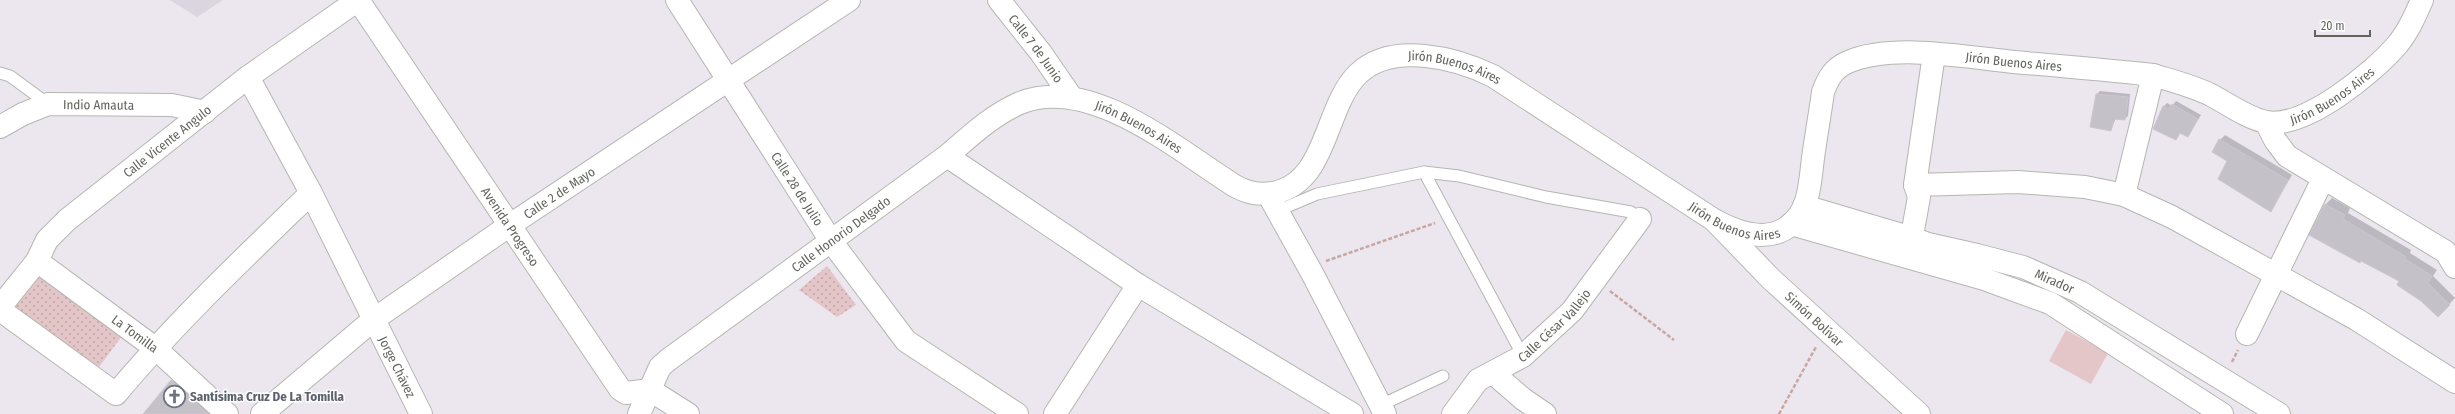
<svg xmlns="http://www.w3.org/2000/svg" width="2455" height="414" font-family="'Fira Sans Condensed',sans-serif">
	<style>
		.education { fill: #dbd5df }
		.park { fill: url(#park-dots) }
		.garden { fill: #e4c5c8 }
		.shadow { fill: #0003 }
		.building { fill: #c5c1c8; stroke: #cdc5d3 }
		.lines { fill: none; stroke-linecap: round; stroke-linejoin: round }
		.lane-casing { stroke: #b4b7b1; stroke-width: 13 }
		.street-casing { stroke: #b4b7b1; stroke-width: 24 }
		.secondary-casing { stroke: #b4b8b1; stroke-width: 24 }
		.path { stroke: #c7a7a0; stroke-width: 2.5; stroke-dasharray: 4 2; stroke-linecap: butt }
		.lane { stroke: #fff; stroke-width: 11 }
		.street { stroke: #fff; stroke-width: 22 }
		.secondary { stroke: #fff; stroke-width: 22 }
		.labels { text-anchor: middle; stroke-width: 3; stroke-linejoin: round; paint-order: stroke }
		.street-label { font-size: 13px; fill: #62655e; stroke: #fff }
		.worship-label { font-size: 13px; font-weight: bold; fill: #5b616d; stroke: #fff; text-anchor: start }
	</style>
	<defs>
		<pattern id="park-dots" width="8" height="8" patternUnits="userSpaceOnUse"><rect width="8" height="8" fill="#e4c5c8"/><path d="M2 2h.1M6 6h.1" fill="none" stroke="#bca4a6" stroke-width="1.8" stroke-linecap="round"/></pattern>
	</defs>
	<rect width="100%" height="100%" fill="#ece6ef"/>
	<path class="education" d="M170,0h53l-26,17z"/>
	<g class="park">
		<path d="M827,266l29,39 -19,12 -38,-27z"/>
		<path d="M41,272l84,60 -29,39 -85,-60z"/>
	</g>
	<path class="garden" d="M2066,330l42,23 -17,31 -42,-23z"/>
	<g class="shadow">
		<path d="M2100,91l30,3 -2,22 -4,3 -8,-1 -5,12 -14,-36z"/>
		<path d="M2176,101l25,14 -13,21 -7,-4 -5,7 -22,-11 10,-22 3,-3 5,3z"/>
		<path d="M2225,135l67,40 -21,36 -42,-51 -9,-20z"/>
		<path d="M2332,198l18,10 -2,5 63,37 -1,3 27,17 -4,6 22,22 -17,18 -37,-35 -39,-21 -2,2 -34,-58z"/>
		<path d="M182,371l47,43h-85z"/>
	</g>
	<g class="building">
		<path d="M2096,94l32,3 -3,23 -11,-1 -3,12 -21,-4z"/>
		<path d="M2172,104l26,15 -10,18 -8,-4 -4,7 -23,-11 10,-23 6,3z"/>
		<path d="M2219,139l69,41 -17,32 -53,-33 9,-18 -15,-9z"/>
		<path d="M2325,204l20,11 -2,4 63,38 -1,2 27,17 -4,7 22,22 -12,12 -17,-16 -24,-16 2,-4 -38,-20 -1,2 -51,-28z"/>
		<path d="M171,380l37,34h-65z"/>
	</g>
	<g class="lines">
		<defs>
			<g id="lane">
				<path d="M0,73l10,3 38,28"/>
				<path d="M1424,172l99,184"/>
				<path d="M1277,211l40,-17 107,-22 35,4 87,21 85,15 9,7"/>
				<path d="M1381,405l62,-29"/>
			</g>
			<g id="street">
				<path id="s1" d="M677,0l154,241 75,100 111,73"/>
				<path id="s2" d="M999,0l42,53 31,45"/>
				<path d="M2266,122l9,18 12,16 159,96 9,15"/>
				<path id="s3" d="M0,127l23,-13 25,-10 124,1 33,7"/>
				<path d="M947,156l191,129 214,129"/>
				<path d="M1915,185l103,-3 67,5 39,8 48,22 184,102 99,63"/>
				<path id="s4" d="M311,193l110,221"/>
				<path d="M1268,194l44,79 73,141"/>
				<path d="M2124,195l29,-120"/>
				<path id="s5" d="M1804,206l108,32 16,6 49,11 46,12 57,25 199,122"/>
				<path id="s6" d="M1714,220l57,59 148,135"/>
				<path d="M1791,224l193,55 66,24 172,111"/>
				<path d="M1909,252l10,-55 -4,-12 19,-131"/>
				<path id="s7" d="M37,261l118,87 72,66"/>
				<path id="s8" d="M0,307l37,-46 10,-21 20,-20 181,-143 110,-77"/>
				<path d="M0,310l116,84c60,-72 128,-136 195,-201l-63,-116"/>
				<path d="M2247,334l76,-155"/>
				<path d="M1493,373l30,26 22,15"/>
				<path d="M650,390l38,24"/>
				<path id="s9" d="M262,414l111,-94 137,-95 339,-225"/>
				<path d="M1055,414l83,-129"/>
				<path id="s10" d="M1453,414l25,-34 45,-24 49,-45 68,-92"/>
			</g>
			<g id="secondary">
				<path id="s11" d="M358,0l262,389 6,4 24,-3"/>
				<path id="s12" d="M639,414l21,-47 8,-7 279,-204c22,-19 45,-41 73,-53 70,-29 159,48 215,83 13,7 23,9 38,7 55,-10 51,-86 85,-119 34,-33 98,-16 135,2l221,144c31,17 70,27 90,-13 6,-14 7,-33 9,-49 3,-22 7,-44 10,-66 5,-14 11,-24 25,-30 44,-19 118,-5 166,0 47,4 93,8 139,13 20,6 40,11 58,20 17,9 36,23 55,27 39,7 107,-49 131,-77 11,-13 18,-29 25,-45"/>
			</g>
		</defs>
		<use href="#lane" class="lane-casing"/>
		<use href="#street" class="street-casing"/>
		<use href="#secondary" class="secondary-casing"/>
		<g class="path">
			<path d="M1326,261l109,-38"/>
			<path d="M1610,291l64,49"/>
			<path d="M2232,362l6,-12"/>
			<path d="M1779,414l37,-67"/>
		</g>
		<use href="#lane" class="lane"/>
		<use href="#street" class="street"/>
		<use href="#secondary" class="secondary"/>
	</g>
	<defs>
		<symbol id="church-ring" viewBox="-11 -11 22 22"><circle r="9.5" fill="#fff" stroke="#6b7280" stroke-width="1.5"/><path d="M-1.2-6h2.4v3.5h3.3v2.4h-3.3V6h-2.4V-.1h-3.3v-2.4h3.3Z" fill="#6b7280"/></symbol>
	</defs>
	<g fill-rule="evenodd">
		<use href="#church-ring" x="162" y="384" width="25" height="25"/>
	</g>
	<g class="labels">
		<g class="street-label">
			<text dy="5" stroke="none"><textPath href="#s2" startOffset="61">Calle 7 de Junio</textPath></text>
			<text dy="5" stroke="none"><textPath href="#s12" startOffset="1764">Jirón Buenos Aires</textPath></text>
			<text dy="5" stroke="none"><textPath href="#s12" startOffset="1032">Jirón Buenos Aires</textPath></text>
			<text dy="5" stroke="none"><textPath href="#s12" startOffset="2100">Jirón Buenos Aires</textPath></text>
			<text dy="5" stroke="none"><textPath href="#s3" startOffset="104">Indio Amauta</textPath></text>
			<text dy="5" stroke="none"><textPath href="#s12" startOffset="624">Jirón Buenos Aires</textPath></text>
			<text dy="5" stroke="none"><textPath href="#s8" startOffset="238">Calle Vicente Angulo</textPath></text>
			<text dy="5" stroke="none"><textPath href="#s1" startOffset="224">Calle 28 de Julio</textPath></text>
			<text dy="5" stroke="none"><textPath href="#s9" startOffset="371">Calle 2 de Mayo</textPath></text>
			<text dy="5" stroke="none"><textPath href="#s12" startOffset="1356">Jirón Buenos Aires</textPath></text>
			<text dy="5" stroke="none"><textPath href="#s11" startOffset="273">Avenida Progreso</textPath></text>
			<text dy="5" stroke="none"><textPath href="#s12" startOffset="276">Calle Honorio Delgado</textPath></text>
			<text dy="5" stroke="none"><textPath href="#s5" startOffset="262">Mirador</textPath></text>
			<text dy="5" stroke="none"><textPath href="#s6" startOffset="141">Simón Bolívar</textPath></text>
			<text dy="5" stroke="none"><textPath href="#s10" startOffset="137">Calle César Vallejo</textPath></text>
			<text dy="5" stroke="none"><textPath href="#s7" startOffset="122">La Tomilla</textPath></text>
			<text dy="5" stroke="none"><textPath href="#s4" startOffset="194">Jorge Chávez</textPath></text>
		</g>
		<g class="worship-label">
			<text x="190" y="401">Santísima Cruz De La Tomilla</text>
		</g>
	</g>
	<path d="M2315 30v6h55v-6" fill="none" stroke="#62655e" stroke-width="2"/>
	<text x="2321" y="30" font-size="12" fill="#62655e" stroke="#ffffff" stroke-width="3" paint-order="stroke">20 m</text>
</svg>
